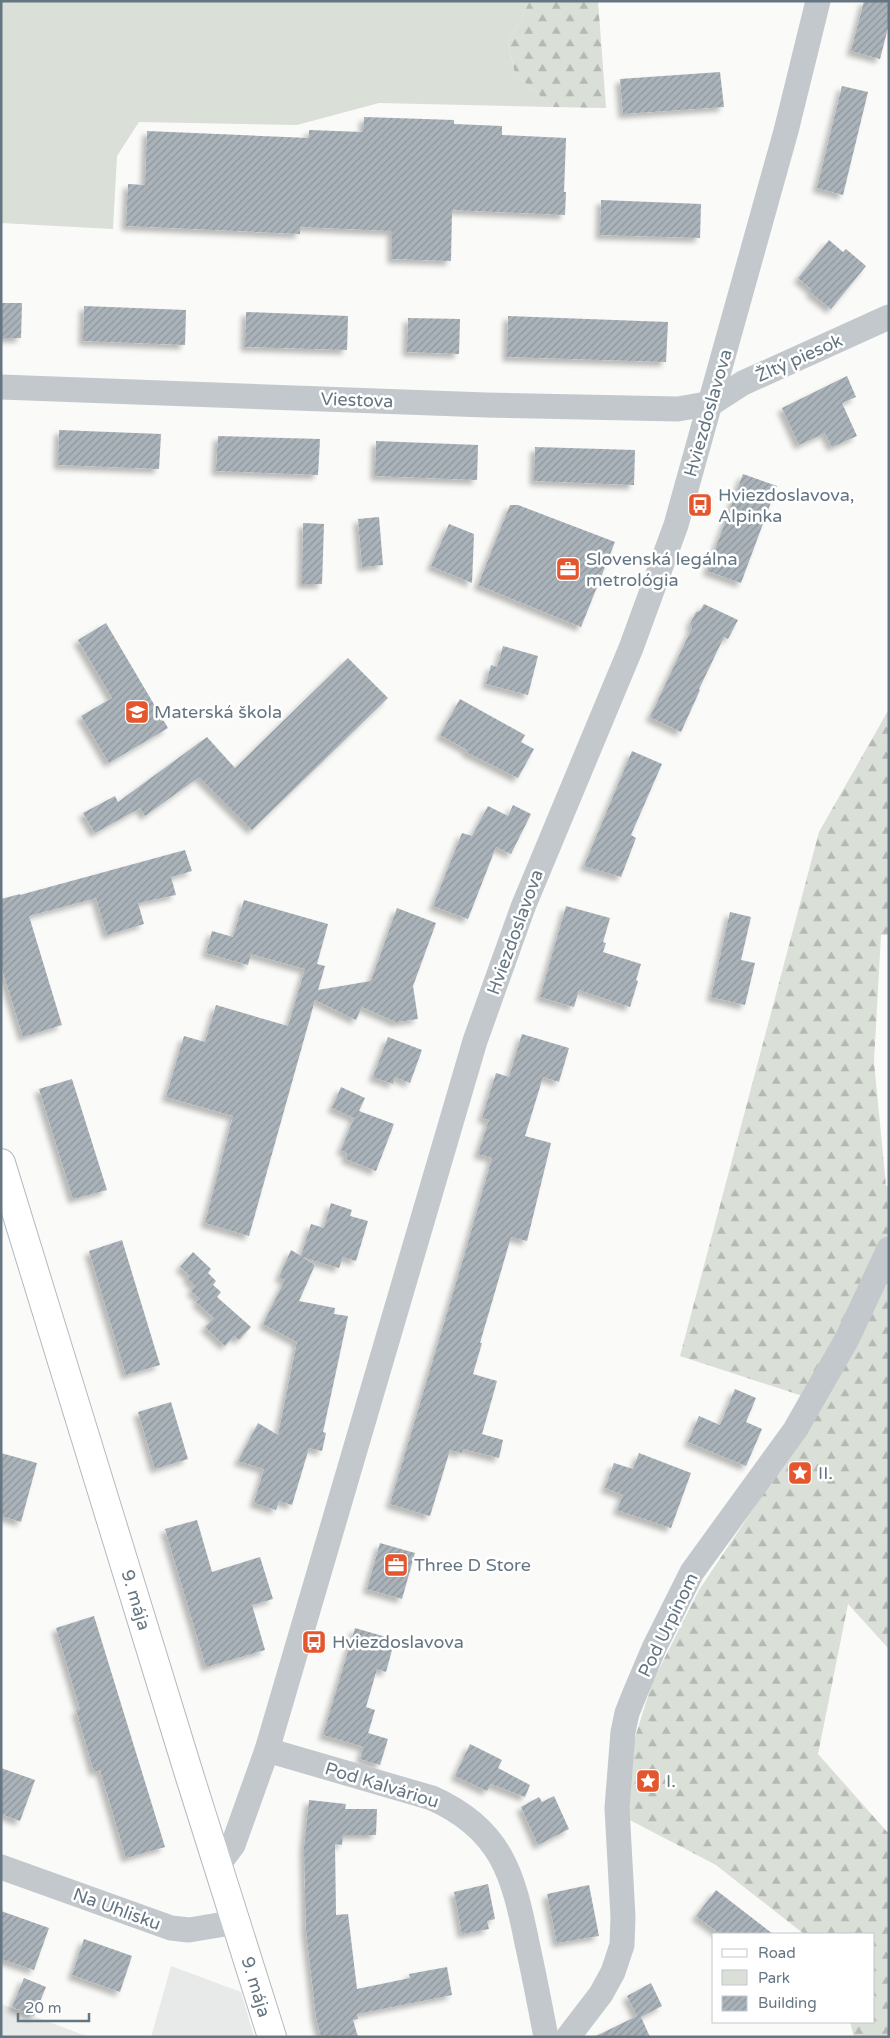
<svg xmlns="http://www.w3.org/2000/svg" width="890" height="2038" font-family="'Varela Round',sans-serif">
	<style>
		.built { fill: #e8e9e9 }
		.green { fill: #dadfd7 }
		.forest { fill: url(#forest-firs) }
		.building { fill: url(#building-hatch); filter: url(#shadow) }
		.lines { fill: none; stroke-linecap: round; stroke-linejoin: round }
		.major-casing { stroke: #b5babe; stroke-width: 30 }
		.minor { stroke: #c3c8cc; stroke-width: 25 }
		.major { stroke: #fff; stroke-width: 28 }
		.labels { text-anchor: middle; stroke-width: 5; stroke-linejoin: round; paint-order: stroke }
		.street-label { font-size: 18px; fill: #657683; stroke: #fff }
		.poi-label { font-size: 18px; fill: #657683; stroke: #fff; text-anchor: start }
	</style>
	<defs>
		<pattern id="forest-firs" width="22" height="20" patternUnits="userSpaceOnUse" patternTransform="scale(1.25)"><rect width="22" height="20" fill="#dadfd7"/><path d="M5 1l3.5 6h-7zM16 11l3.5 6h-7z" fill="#b4b9b4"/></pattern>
		<pattern id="building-hatch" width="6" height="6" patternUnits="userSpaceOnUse" patternTransform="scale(1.25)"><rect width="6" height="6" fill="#aab3b9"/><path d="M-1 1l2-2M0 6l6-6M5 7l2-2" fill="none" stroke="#8e969c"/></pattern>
		<filter id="shadow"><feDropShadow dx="-4.5" dy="4.5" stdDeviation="2.5" flood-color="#0004"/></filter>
	</defs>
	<rect width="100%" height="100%" fill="#fafaf8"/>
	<g class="built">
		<path d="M171,1966l70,26 13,45h-103z"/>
		<path d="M1,2004l88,33h-88z"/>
	</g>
	<path class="green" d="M1,1h529l-22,41 7,32 38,33 -174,-4 -82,22 -158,-3 -22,34 -4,73 -112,-6z"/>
	<g class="forest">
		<path d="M530,1h68l8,107 -53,-1 -38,-33 -7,-32z"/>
		<path d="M889,709v226h-8l-7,127 12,124 3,1v462l-41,-45 -30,150 71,80v203h-35l-4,-15h24v-88h-70l-88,-69 -92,-48 5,-60 23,-74 47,-93 125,-187 -144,-47 139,-524z"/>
	</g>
	<g class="building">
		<path d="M864,1h25v23l-9,35 -29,-8z"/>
		<path d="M720,72l4,35 -101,7 -3,-35z"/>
		<path d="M842,86l26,6 -25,103 -26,-7z"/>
		<path d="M364,117l90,3v4l48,2v9l64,3 -2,54h2l-1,23 -113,-5 -1,51 -59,-2v-28l-92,-4v7l-174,-8 2,-42 17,1 2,-54 162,7v-8l54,2z"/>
		<path d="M601,200l100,4 -1,34 -100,-3z"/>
		<path d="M829,240l14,12 3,-3 20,17 -35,43 -21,-17 2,-2 -14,-12z"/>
		<path d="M1,303h21l-1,35h-20z"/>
		<path d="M84,306l102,4 -1,35 -102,-4z"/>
		<path d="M246,312l102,4 -1,34 -102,-3z"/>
		<path d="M508,316l160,6 -2,40 -159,-5z"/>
		<path d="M408,318l52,1 -1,35 -52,-2z"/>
		<path d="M847,376l9,21 -14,6 15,33 -25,11 -7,-14 -26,12 -17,-37z"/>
		<path d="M59,430l102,4 -2,35 -101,-4z"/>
		<path d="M218,436l102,3 -2,36 -102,-4z"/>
		<path d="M376,441l102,4 -1,35 -102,-4z"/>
		<path d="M535,447l100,3 -1,35 -100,-4z"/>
		<path d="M743,474l34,12 -36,97 -34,-12z"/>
		<path d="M510,505h8l97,37 -34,85 -103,-42z"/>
		<path d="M379,517l4,48 -21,2 -4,-48z"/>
		<path d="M303,523l21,1 -2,60h-20z"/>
		<path d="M449,524l25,10 -2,49 -41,-17z"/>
		<path d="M704,604l34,16 -10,19 -4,-2 -25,52 1,1 -19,42 -31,-15 42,-89 -2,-4 6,-12 4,-1z"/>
		<path d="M106,623l62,105 -59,35 -28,-47 31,-18 -34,-58z"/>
		<path d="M503,646l35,10 -10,39 -42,-11 5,-19 6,2z"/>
		<path d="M348,658l40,40 -136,132 -53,-53 -54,39 -5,-8 -45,25 -12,-20 32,-17 3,6 89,-65 28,31z"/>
		<path d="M460,699l65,36 -4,7 13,7 -16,29 -52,-26 1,-2 -27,-15z"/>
		<path d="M632,751l30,13 -31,71 5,3 -15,39 -37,-11z"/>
		<path d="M513,805l18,9 -20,40 -15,-7 -28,72 -35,-13 29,-73 10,3 16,-30 20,10z"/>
		<path d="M185,850l7,21 -21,6 5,18 -38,8 6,21 -37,11 -11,-37 -67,18 33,109 -39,12 -22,-71v-67l19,-5v1z"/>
		<path d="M244,900l84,24 -11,40 8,2 -7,24 53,-9 26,-73 39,15 -23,63 5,33 -22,3 -34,-15 -6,13 -41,-20 -66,236 -44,-13 28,-107 -67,-19 18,-61 21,6 11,-37 72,21 17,-57 -54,-15 -3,11 -42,-12 6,-22 21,6z"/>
		<path d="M566,906l44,12 -7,24 3,1 -3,9 38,12 -5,16 2,1 -8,26 -51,-17 -5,17 -34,-10z"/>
		<path d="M730,912l21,5 -10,43 14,3 -10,42 -34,-8z"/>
		<path d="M522,1034l47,14 -10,34 -16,-5 -18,59 26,7 -24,98 -16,-4 -31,106h2l-9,31 24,7 -15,53 21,6 -4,18 -36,-9 -1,4 -12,-3 -20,66 -40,-12 75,-251 27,-95 -14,-4 11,-34 -7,-2 14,-45 13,4z"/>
		<path d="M388,1037l34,13 -12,33 -15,-6 -2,7 -20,-7z"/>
		<path d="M72,1079l35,111 -34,9 -34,-110z"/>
		<path d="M341,1087l24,11 -6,13 35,13 -18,47 -30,-12 1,-6 -6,-3 13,-32 -22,-10z"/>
		<path d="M331,1203l21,7 -2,6 18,5 -12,40 -13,-4 -4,11 -37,-11 13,8 -16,36 36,7 -1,6 14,2 -25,116 3,1 -4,18 -13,-3 -17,57 -13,-4 -3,9 -22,-7 10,-34 -26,-8 20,-38 20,12 19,-93 -34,-18 22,-44 -6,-3 12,-27 10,6 10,-32 13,4z"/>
		<path d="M122,1240l38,125 -34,10 -37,-124z"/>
		<path d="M193,1252l18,17 -3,4 8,8 -3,4 8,7 -4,5 34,30 -12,13 -5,-4 -9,10 -20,-19 9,-9 -18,-16 4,-3 -9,-8 4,-5 -8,-8 3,-2 -10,-9z"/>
		<path d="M735,1389l21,9 -10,24 16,7 -16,37 -58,-24 11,-26 21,9z"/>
		<path d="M171,1402l17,57 -33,10 -17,-57z"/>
		<path d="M1,1453l36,10 -16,59 -20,-6z"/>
		<path d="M639,1453l52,20 -20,55 -54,-18 6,-15 -18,-7 9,-25 19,6z"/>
		<path d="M197,1520l15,52 48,-15 13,42 -21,6 13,45 -59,17 -41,-138z"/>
		<path d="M380,1543l35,10 -13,46 -35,-10z"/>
		<path d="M94,1616l71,231 -39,11 -26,-88 -6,2 -18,-62 4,-1 -24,-81z"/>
		<path d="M355,1628l31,9 -3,10 9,3 -6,22 -9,-3 -11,38 9,3 -11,37 -41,-12z"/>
		<path d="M368,1733l20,6 -8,26 -20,-6z"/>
		<path d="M470,1744l32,16 -4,8 32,17 -5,12 -34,-13 -4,7 -32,-15z"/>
		<path d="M1,1768l34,12 -15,41 -19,-7z"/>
		<path d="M554,1796l15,33 -31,16 -17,-38 18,-10 3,5z"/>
		<path d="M309,1800l37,4 -1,5h32l-1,26h-33l-1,10 -7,-1 1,71 12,-1 9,75 53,-11 -1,-4 38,-7 5,28 -95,19 1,5 -5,1 5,17h-37l-5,-20 -10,-87 -2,-82z"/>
		<path d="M488,1884l7,35 -8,2 2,8 -27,5 -8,-42z"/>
		<path d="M589,1885l10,51 -42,7 -10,-49z"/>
		<path d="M716,1890l57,44h-53l-24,-18z"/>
		<path d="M1,1911l48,17 -15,42 -33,-11z"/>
		<path d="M84,1939l48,17 -12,36 -48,-17z"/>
		<path d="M24,1978l22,9 -12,29 -22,-9z"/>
		<path d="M651,1983l11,23 -21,11 9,20h-56l43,-21 -10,-20z"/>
	</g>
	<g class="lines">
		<defs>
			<path id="major" d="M1,1163l188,611 83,263"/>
		</defs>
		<use href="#major" class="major-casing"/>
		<g class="minor">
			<path d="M1,387l485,18 192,4 34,-6 31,-20 146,-66"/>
			<path d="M267,1750l165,48c69,31 81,75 95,145 7,31 13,63 19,94"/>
			<path d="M218,1865l15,-20 34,-95 208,-709 48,-134 108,-259 45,-123 110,-394 32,-130"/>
			<path d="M1,1867l170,61 18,2 48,-8"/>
			<path d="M568,2037l33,-43 12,-22 9,-27 1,-28 -6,-109 6,-76 4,-19 8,-20 19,-45 38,-76 103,-142 52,-91 42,-90"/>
		</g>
		<use href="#major" class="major"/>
	</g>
	<defs>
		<symbol id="bus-square" viewBox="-11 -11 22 22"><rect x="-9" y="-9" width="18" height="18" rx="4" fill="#e4572e" stroke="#fff"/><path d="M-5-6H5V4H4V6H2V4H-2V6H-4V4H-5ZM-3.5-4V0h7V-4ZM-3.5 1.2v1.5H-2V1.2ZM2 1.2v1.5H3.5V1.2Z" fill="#fff"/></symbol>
		<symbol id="office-square" viewBox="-11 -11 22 22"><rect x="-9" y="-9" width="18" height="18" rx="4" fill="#e4572e" stroke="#fff"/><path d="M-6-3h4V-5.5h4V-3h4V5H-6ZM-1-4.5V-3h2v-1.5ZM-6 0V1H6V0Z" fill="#fff"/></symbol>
		<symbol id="school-square" viewBox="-11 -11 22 22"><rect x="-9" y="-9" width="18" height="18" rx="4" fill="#e4572e" stroke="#fff"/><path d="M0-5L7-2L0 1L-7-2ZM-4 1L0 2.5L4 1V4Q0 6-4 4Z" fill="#fff"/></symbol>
		<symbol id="sight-square" viewBox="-11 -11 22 22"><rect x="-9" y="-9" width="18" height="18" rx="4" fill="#e4572e" stroke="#fff"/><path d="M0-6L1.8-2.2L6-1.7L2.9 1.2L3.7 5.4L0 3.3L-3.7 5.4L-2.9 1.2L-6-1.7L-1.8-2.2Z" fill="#fff"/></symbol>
	</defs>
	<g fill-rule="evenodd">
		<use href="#bus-square" x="686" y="491" width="28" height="28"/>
		<use href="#office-square" x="554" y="555" width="28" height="28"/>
		<use href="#school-square" x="123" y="698" width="28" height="28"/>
		<use href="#sight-square" x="786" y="1459" width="28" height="28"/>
		<use href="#office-square" x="382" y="1551" width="28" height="28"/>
		<use href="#bus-square" x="300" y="1628" width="28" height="28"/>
		<use href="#sight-square" x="634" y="1767" width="28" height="28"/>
	</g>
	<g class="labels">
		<g class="street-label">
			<text transform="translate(799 358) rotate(-24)" y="6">Žltý piesok</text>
			<text transform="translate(357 400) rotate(2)" y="6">Viestova</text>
			<text transform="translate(708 413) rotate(-74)" y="6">Hviezdoslavova</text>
			<text transform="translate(515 932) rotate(-70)" y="6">Hviezdoslavova</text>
			<text transform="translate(136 1600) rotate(73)" y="6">9. mája</text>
			<text transform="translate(668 1625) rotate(-64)" y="6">Pod Urpínom</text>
			<text transform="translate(382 1785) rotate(17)" y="6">Pod Kalváriou</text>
			<text transform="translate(117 1909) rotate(20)" y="6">Na Uhlisku</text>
			<text transform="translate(256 1987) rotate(73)" y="6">9. mája</text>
		</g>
		<g class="poi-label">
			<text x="718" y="501">Hviezdoslavova,<tspan x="718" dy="21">Alpinka</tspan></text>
			<text x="586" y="565">Slovenská legálna<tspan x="586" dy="21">metrológia</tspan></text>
			<text x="154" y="718">Materská škola</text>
			<text x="818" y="1479">II.</text>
			<text x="414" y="1571">Three D Store</text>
			<text x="332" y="1648">Hviezdoslavova</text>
			<text x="666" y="1787">I.</text>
		</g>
	</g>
	<rect width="890" height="2038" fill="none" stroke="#657683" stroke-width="5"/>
	<rect x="712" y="1933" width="162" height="90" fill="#ffffff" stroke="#c1c8cd"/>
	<rect x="722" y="1949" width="25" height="8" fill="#ffffff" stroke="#c1c8cd"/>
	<text x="758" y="1958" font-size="15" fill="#657683">Road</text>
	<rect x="722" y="1970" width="25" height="15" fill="#dadfd7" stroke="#c1c8cd"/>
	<text x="758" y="1983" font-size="15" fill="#657683">Park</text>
	<rect x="722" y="1996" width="25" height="15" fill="url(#building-hatch)" stroke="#c1c8cd"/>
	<text x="758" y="2008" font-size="15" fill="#657683">Building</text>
	<path d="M18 2013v8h71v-8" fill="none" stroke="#657683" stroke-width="2.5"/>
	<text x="25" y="2013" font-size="15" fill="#657683" stroke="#ffffff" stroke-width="4" paint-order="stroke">20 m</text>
</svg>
